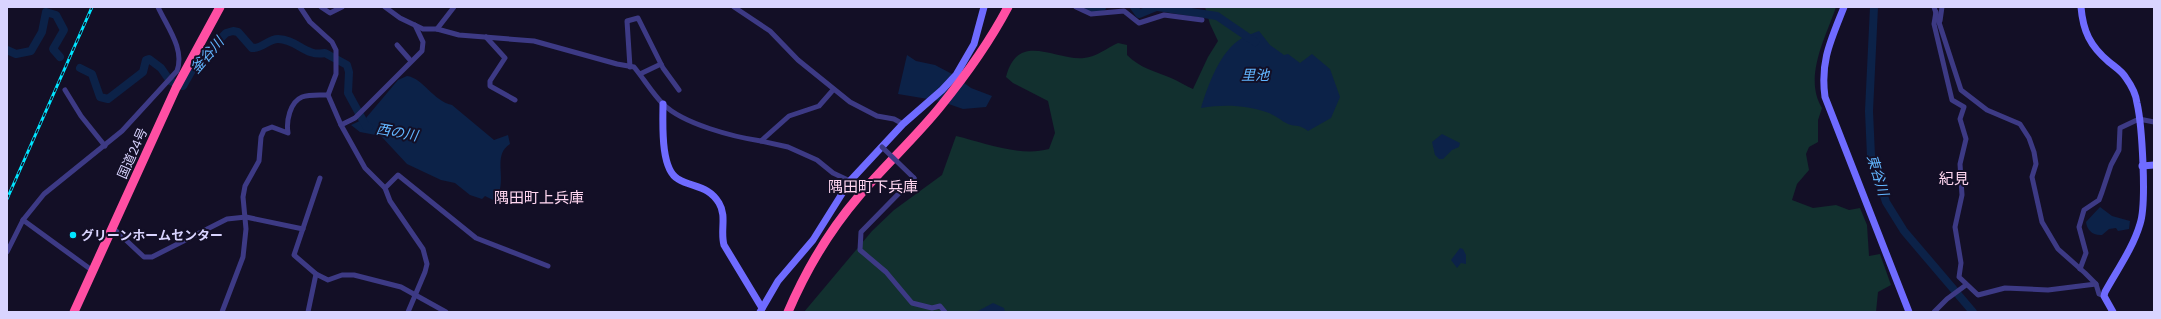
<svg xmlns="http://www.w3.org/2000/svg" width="2161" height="319" font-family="'DM Sans','Noto Sans JP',sans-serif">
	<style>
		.green { fill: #12302f }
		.water { fill: #0c2248 }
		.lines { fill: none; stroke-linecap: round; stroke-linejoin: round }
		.river { stroke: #0c2248; stroke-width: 8 }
		.street { stroke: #3d3a85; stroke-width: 5 }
		.secondary { stroke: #6f6bff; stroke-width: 7 }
		.highway { stroke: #ff4fa3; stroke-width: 9 }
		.rail-casing { stroke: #00e5ff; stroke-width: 3 }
		.rail { stroke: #130f26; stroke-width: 1.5; stroke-dasharray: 4.5; stroke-linecap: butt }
		.street-bridge { stroke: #3d3a85; stroke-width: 5 }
		.poi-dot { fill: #00e5ff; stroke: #130f26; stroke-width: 1.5 }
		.labels { text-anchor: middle; stroke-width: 4; stroke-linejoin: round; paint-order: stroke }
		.street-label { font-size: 13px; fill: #d9d4ff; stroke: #130f26 }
		.poi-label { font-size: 13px; font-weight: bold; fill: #d9d4ff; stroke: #130f26; text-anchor: start }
		.water-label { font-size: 14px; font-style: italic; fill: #62b6ff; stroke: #130f26 }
		.quarter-label { font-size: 15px; fill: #ffd6f0; stroke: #130f26 }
	</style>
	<rect width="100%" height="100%" fill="#130f26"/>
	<path class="green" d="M1205,7h631c-10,30 -33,70 -14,101l-4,12v22l-9,5 -3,7 3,16 -12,14 -5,16 21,8 23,-3 13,5 11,-2 7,17 2,31 11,-2 11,31 -13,7 -2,20h-1072l68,-81 22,-21 48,-35 14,-39c29,7 64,21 93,13l6,-16 -7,-32 -35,-18 -7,-6c12,-47 49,-16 78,-19 12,-1 23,-10 34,-15l9,2v10c13,13 27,16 44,23 7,3 15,8 22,11l15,-32 10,-16 -8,-17z"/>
	<g class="water">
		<path d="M1259,31l11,14 14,10 4,-1 12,9 12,-9 18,15 10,28 -9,21 -23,13c-9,-7 -11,-4 -20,-7 -6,-3 -12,-8 -19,-11 -22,-8 -45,-9 -68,-5 7,-23 19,-57 41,-70 5,-3 12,-5 17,-7z"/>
		<path d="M907,55l9,6 19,4 17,9 19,14 21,8 -6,11 -23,2 -23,-8 -42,-7z"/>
		<path d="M407,76c16,2 26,25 45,29l42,35 14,-5 2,9c-16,10 -6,29 -10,45 -1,4 -5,8 -7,11l-8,-4 -3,3 -12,-4 -15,-12 -14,-3 -34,-16 -26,-28 -21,-4 -9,-7 15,-7 32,-38z"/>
		<path d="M1442,134l18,9 -1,4 -7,3 -9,9h-4l-4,-4 -3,-13z"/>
		<path d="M2100,207l12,9 18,5 -1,8 -11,2 -2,-3 -7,1 -7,6c-9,1 -15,-5 -16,-13z"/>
		<path d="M1460,248l3,1 3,6v9l-5,-1 -4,5 -6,-8z"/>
		<path d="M993,303l11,5 1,4h-29z"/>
	</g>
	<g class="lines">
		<g class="river">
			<path d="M1089,7l6,2 7,-2"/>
			<path d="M1134,7l5,7 17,-7"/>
			<path d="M1158,7l59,9 38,26"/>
			<path d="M1874,7l-5,104 2,45 15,46 18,29 69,81"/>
			<path d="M7,50l9,4 15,-3 11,-19 4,-20 10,3 8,15 -11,19 7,8"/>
			<path d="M80,68l12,6 8,23 8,2 35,-27 3,-12 3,-1 12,9 9,13 13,5 12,-21 31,-32 7,-2 5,1 14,16c10,1 16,-9 26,-9 19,0 27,18 47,14l22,12 2,7 -1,21 18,33 3,1"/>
		</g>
		<g class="street">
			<path d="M300,7l10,15 22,20 4,8v24l-8,21 13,30 24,43 20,20 5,13 33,48 4,15 -2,8 -17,40"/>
			<path d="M321,7l9,6 12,-6"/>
			<path d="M385,7l15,11 23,11h14l22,6 75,6 83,23 17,3c10,12 18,26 29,37 20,20 71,33 98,37l28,-25 30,-10 14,-16"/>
			<path d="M734,7l36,24 28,29 52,42 27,14 17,3 9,5"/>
			<path d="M1076,7l15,7 33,-3 15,12 25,-8 38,5"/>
			<path d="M1934,7l27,83 26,20 33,14 9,14 5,14 2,12 -4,13 10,45 16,27 27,24 11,11 3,10 5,2"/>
			<path d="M1936,12l-2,12 18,76 12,7 -4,12 6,20 -6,25 2,31 -7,32 6,36 -2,14 19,18 27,-7 43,2 48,-6"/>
			<path d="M1940,21l2,-14"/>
			<path d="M437,29l17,-22"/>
			<path d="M486,37l19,21 -15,23v5l25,14"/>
			<path d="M397,45l14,16"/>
			<path d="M630,67l-3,-46 11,-3 25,50 16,22"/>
			<path d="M640,74l21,-10"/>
			<path d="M65,90l16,26 24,30"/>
			<path d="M341,125l14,-7 67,-67 1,-9 -8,-17"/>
			<path d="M761,141l27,6 29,13 16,13 17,8"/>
			<path d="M320,178l-26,77 22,19 12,6 14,-5h12l47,12 45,25"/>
			<path d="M914,178l-53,54 -1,18 26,22 26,31 20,5 8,-2 5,6"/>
			<path d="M385,188l13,-13 78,63 72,28"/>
			<path d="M23,220l70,51"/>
			<path d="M112,227l32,30h8l75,-38 19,-2 57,12"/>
			<path d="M7,252l16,-32 21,-26 78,-63 55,-60c8,-22 -10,-44 -19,-64"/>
			<path d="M2080,269l6,-16 -7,-26 5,-17 15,-10 3,-8 9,-27 8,-15 1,-22 19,-9 15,3"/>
			<path d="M222,312l21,-55 3,-28 -3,-32 2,-11 14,-25 2,-24 3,-7 8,-3 16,6c-2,-12 2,-31 14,-36 8,-3 18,-2 26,-2"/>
			<path d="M308,312l8,-38"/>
			<path d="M1934,312l13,-13 19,-14"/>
		</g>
		<g class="secondary">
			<path d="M1844,7c-13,33 -24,54 -19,90l84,215"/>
			<path d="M2081,7c2,24 9,39 28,55 6,5 13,9 17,16 5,7 10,16 11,25 5,22 10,101 3,121 -7,24 -23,46 -35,68l-1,4 9,16"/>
			<path d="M663,104c0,18 -3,65 15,75 15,9 30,6 41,24 8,13 1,28 5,42l38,63"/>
			<path d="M2142,166l12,-1"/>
			<path d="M760,312l18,-31 35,-41 37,-59 53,-57 39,-34 14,-15 18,-31 10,-37"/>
		</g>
		<g class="highway">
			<path d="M74,312l102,-224 44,-81"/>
			<path d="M788,312c18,-42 41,-81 71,-116 26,-31 56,-58 81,-89 26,-32 49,-64 68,-100"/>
		</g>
		<defs>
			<path id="rail" d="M7,199l85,-192"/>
		</defs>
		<use href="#rail" class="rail-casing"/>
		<use href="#rail" class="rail"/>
		<path class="street-bridge" d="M882,147l32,31"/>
	</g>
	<circle class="poi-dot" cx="73" cy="235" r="4"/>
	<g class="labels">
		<g class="street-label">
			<text transform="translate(132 153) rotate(-66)" y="5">国道24号</text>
		</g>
		<g class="poi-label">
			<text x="81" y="240">グリーンホームセンター</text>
		</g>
		<g class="water-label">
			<text transform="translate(207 55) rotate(-49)" y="5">釜谷川</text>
			<text x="1255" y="80">里池</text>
			<text transform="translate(397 132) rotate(10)" y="5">西の川</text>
			<text transform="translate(1878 175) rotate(73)" y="5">東谷川</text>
		</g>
		<g class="quarter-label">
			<text x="1954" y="184">紀見</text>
			<text x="873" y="192">隅田町下兵庫</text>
			<text x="539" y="203">隅田町上兵庫</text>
		</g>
	</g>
	<rect width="2161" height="319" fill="none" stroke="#d9d4ff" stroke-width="16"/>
</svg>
